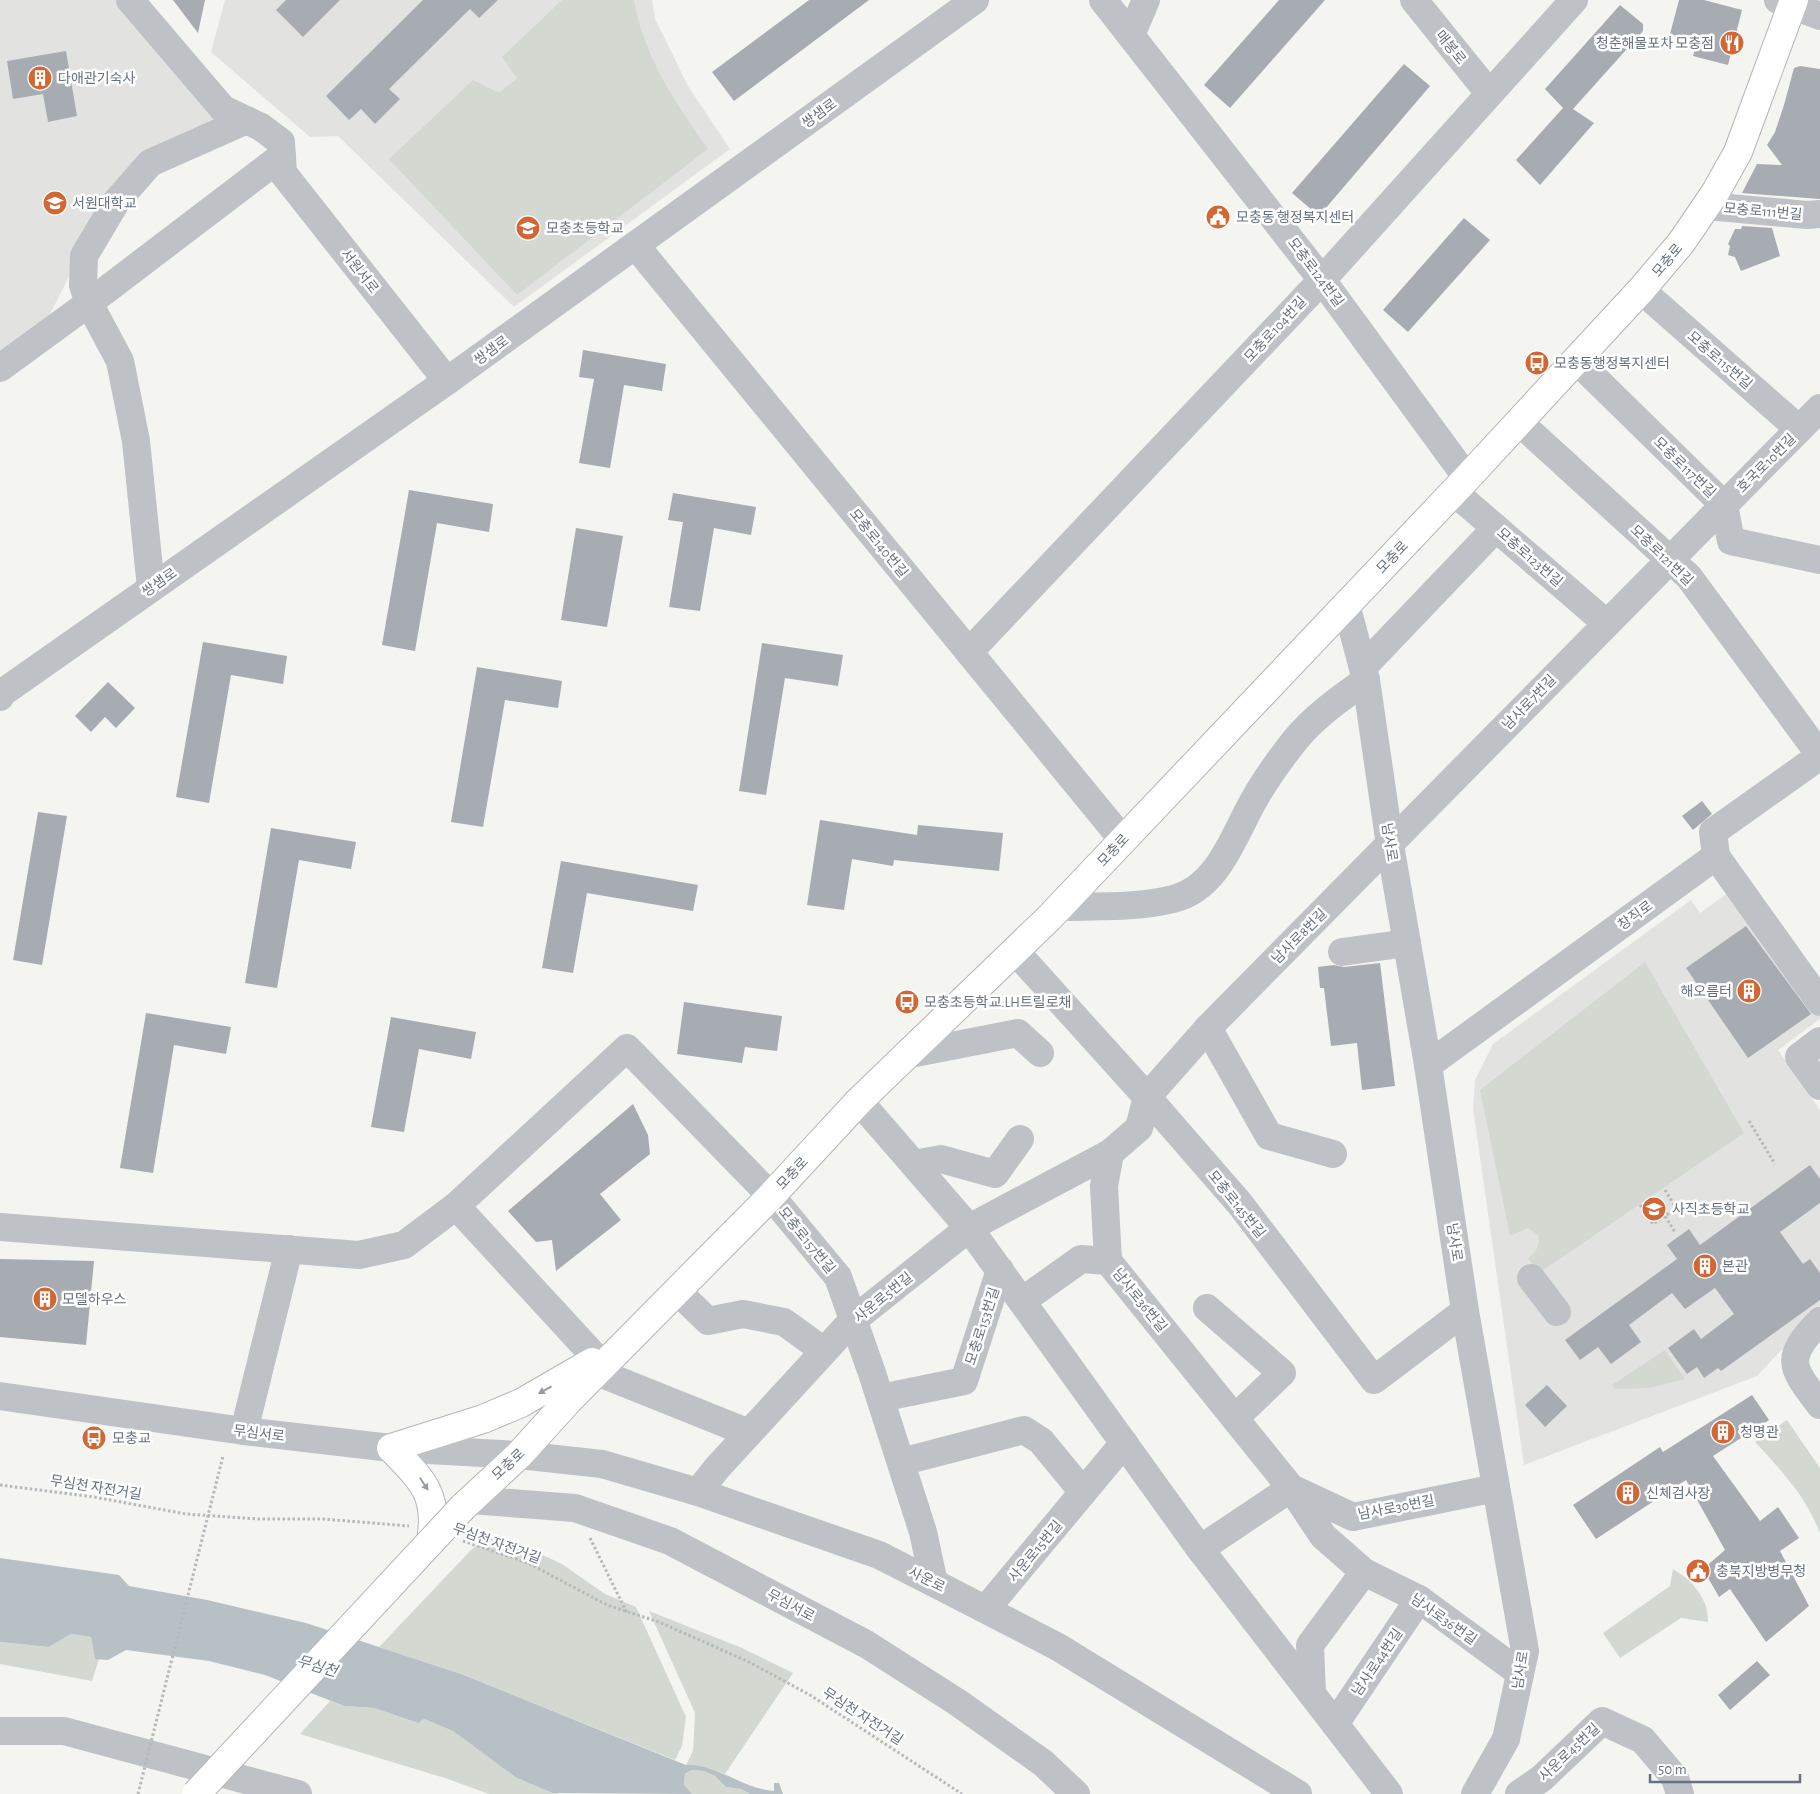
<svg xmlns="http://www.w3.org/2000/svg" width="1820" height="1794" font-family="'Alegreya Sans','Noto Sans KR',sans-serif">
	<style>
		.built { fill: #e2e3e1 }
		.green { fill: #d3d9d1 }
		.water { fill: #b7c0c5 }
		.building { fill: #a6acb1 }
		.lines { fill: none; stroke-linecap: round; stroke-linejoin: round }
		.major-casing { stroke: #b2b5b9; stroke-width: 30 }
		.path { stroke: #b6b8bb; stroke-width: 3; stroke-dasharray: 2.5 2.5; stroke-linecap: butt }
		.minor { stroke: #bec1c5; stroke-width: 28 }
		.major { stroke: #fff; stroke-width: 28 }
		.major-bridge-casing { stroke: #b2b5b9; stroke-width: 30; stroke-linecap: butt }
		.path-bridge { stroke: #b6b8bb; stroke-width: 3; stroke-dasharray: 2.5 2.5; stroke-linecap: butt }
		.major-bridge { stroke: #fff; stroke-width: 28 }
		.oneway { fill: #949ca5 }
		.labels { text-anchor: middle; stroke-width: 5; stroke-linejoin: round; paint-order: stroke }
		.poi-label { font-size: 14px; fill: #66727f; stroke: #fff; text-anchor: start }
		.street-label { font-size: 14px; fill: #66727f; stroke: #fff }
		.water-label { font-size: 15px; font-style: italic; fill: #677983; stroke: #fff }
	</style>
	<rect width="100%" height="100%" fill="#f4f4f1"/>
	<g class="built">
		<path d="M0,0h122l98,118 -128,113 -45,89 -47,37z"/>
		<path d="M225,0h427l3,19 33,67 42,63 -216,158 -176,-171 -28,1 -99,-85z"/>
		<path d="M1732,890l88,125v4l-42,31 42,60v199l-63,67 -233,89 -51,-357 2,-28 18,-36 198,-144 9,13z"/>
	</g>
	<g class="green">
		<path d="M562,0h72c10,57 41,102 74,149l-191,146 -128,-136 84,-79 26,13 18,-15 -15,-21z"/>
		<path d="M1645,962l99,171 -205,140 -11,-15c8,-6 13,-13 10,-23l-10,-7 -18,8 -30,-146z"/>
		<path d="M1665,1350l20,29 -35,9 -35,1 -3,-4z"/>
		<path d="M1787,1420l33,48v65c-15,-38 -38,-62 -65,-91z"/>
		<path d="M490,1535l27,8 45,21 43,30 31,13 50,110 -4,29 -7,14 -214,-86 -82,-27 92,-97z"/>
		<path d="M1673,1569c19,11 36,30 35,53l-27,-4 -61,40 -17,-25 67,-47z"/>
		<path d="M649,1611l93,37 51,25 -68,101 -14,-5 -25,-4 7,-14 2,-38z"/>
		<path d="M71,1634l20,3 4,21 4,1 -7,22 -92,-17v-22l49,5z"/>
		<path d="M330,1701l14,5 30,2 43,15 7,-4 29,12 62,46 44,17h-70l-41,-15 -148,-45z"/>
		<path d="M692,1770l12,1 11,5 11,11 15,2 9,5h-58l-8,-9 1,-11z"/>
	</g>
	<path class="water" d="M0,1558l119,17 10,11 78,14 99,23 155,51 225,91c32,-1 57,24 88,26v-8h5l4,11h-33l-9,-5 -15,-2 -11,-11 -11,-5 -12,-1 -7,4 -1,11 8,9 -139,-1 -38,-16 -62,-46 -29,-12 -6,4 -44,-15 -30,-2 -79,-31 -56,-14 -83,-11 -18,10 -13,-1 -4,-22 -20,-3 -22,13 -49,-5z"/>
	<g class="building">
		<path d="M173,0h32l-7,33z"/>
		<path d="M286,0h54l-37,37 -27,-27z"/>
		<path d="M423,0h75l-19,18 -9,-9 -81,80 11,10 -25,25 -14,-15 -12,11 -23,-24z"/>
		<path d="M809,0h60l-135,101 -22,-29z"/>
		<path d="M1279,0h46l-95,108 -26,-23z"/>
		<path d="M1679,0h25l38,10 -14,55 -35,-9 4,-14 -27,-8z"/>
		<path d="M1620,5l23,19v7l-70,78 21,14 -54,62 -24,-25 47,-52 -18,-19z"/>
		<path d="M66,51l11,65 -29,6 -5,-28 -30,5 -6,-38z"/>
		<path d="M1404,64l26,22 -111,130 -27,-23z"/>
		<path d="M1800,66l20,3v130l-78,-6 15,-29 25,1 -15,-20 8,-13 9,-27 10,-37z"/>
		<path d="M1464,218l26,22 -82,92 -25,-22z"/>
		<path d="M1742,226l30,2 8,28 -39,15 -6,-14 -7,-2 2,-9 -2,-2 7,-15h6z"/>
		<path d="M583,350l83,14 -4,27 -38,-6 -14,83 -31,-5 15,-84 -15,-2z"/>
		<path d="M409,490l84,14 -4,28 -52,-9 -22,128 -33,-6z"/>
		<path d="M673,493l83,14 -5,28 -37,-7 -14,83 -31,-4 14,-85 -15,-2z"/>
		<path d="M576,528l47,8 -16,91 -46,-7z"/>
		<path d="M203,642l84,14 -4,28 -52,-9 -22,128 -33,-6z"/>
		<path d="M762,643l81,12 -5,31 -53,-8 -19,117 -27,-4z"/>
		<path d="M477,667l85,14 -4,27 -53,-8 -22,127 -32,-5z"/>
		<path d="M108,682l27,26 -19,20 -11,-11 -14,15 -16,-16z"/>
		<path d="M1702,801l10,13 -19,16 -11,-14z"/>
		<path d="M38,812l29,4 -25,149 -29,-5z"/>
		<path d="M820,820l97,15 1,-10 85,8 -4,38 -105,-11 -1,6 -41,-7 -8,51 -37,-5z"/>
		<path d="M271,828l85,14 -5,27 -52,-9 -22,128 -32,-5z"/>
		<path d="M561,861l137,24 -5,26 -106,-18 -14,80 -31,-5z"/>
		<path d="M1746,926l65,88 -63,44 -62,-90z"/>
		<path d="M1380,963l15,123 -33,4 -5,-47 -26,3 -7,-58h-4l-2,-21 16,-2 10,2z"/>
		<path d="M684,1002l98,14 -5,35 -32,-4 -3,16 -65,-9z"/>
		<path d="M146,1013l85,14 -5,27 -52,-9 -21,128 -33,-5z"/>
		<path d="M391,1017l85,15 -5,27 -52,-10 -15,83 -33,-5z"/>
		<path d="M633,1104l15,31 2,19 -50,40 21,26 -65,51 -4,-31 -16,2 -28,-31z"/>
		<path d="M1810,1165l10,14v24l-40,29 23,32 7,-5 10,14v27l-99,71 -3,-3 -14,10 -7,-11 -10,7 -19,-26 26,-19 7,10 33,-25 -19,-26 -30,21 -13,-16 -43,32 12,17 -30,22 -13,-17 -18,13 -15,-20 112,-81 -10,-14 22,-16 11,16z"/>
		<path d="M0,1259l94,2 -8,84 -86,-8z"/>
		<path d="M1547,1385l20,21 -22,21 -20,-22z"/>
		<path d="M1752,1395l17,25 -56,36 47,65 18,-14 21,31 -19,13 29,55 -43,36 -36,-53 -11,8 -16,-28 22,-19 -39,-70 -90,59 -23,-34 87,-58 3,5z"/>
		<path d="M1757,1661l13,14 -40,35 -12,-15z"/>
	</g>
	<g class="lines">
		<defs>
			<g id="major">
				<path d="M463,1507l56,-52 49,-54 203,-205 88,-95 190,-183 418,-440 174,-188 40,-47 34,-50 23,-41 56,-152"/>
				<path d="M431,1541c8,-47 -9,-61 -40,-93l92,-29 38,-16 71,-41"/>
			</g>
		</defs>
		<use href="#major" class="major-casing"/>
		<g class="path">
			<path d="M1749,1121l26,43"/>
			<path d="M1665,1190l11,18 -11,8 10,16"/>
			<path d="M1640,1205l13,19 12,-8"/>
			<path d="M0,1485l94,12 92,17 72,5h65l86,7"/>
			<path d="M590,1538l37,75"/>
			<path d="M463,1541l65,22 79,42 52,17 90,40 61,33 152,99"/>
		</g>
		<g class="minor">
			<path d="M130,0l93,109 38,18 20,15 2,31 164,208"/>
			<path d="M1103,0l219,280 145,198"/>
			<path d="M1414,0l75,93"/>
			<path d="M1778,0l42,16"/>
			<path d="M1131,35l15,-35"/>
			<path d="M1707,206l100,9 13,-1"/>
			<path d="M636,246l487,594"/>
			<path d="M1641,290l158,139"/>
			<path d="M1576,360l148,145 7,36 89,19"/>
			<path d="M0,368l89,-65 193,-147"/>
			<path d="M1519,422l170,155 131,178"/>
			<path d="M1454,492l152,131"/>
			<path d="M151,588l-15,-147 -16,-80 -31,-58 -6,-18 1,-29 32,-54 34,-39 97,-43"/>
			<path d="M1346,604l20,76 24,165 38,220 37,246 60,340 -19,88 -31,55"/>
			<path d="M969,652l353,-372 252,-280"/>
			<path d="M1363,667l133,-139"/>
			<path d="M0,697l2,-4 445,-312 528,-381"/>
			<path d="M1716,856l104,146"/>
			<path d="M1059,907c38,-1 78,1 114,-8 46,-11 61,-65 82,-101 12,-21 26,-40 41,-59 20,-24 45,-41 70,-59"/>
			<path d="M1015,951l132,146 93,107 134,176 91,-69"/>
			<path d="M1342,952l65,-9"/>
			<path d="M1208,1028l61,108 64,18"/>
			<path d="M1820,1041l-21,16 21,29"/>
			<path d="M905,1055l113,-22 22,20"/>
			<path d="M1428,1065l288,-209 -3,-24 107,-76"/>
			<path d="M859,1101l110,127 231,321 189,245"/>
			<path d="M914,1164l27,-5 54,15 25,-35"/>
			<path d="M456,1206l141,153"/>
			<path d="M0,1227l359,28 45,-10 52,-39 171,-158 144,148 67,81 34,96 51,159 11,51"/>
			<path d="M1108,1261l-4,-75 6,-33"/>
			<path d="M1531,1278l26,34"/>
			<path d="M677,1291l31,30 35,-7 41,8 40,29"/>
			<path d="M1022,1301l59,-42 27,2 183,227 32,48 41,36 55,27 101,74"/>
			<path d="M1207,1308l75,65 -47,45"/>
			<path d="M1820,1321c-37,38 -29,46 0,84"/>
			<path d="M597,1372l152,61"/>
			<path d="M0,1396l244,35 147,17 128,7 83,9 96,28 181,63 55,28 124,64 240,147"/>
			<path d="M881,1398l83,-17 36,-111"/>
			<path d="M244,1431l45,-182"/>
			<path d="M901,1462l123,-32 17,11 42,51"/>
			<path d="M698,1492l19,-24 135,-147 117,-93 141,-75 29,-25 8,-31 61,-69 612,-620"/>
			<path d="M470,1500l105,8 95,33 196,103 91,58 86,61 33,31"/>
			<path d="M1200,1549l91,-61 62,29 143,-29"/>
			<path d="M986,1609l138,-166"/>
			<path d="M1312,1694l-2,-49 54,-73"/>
			<path d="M1335,1724l84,-125"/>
			<path d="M0,1731h64l234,63"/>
			<path d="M1519,1794l23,-16 60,-57 41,19 32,38 5,16"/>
		</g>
		<use href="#major" class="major"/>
		<defs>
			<path id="major-bridge" d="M196,1794l267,-287"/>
		</defs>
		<use href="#major-bridge" class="major-bridge-casing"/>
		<path class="path-bridge" d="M138,1794l85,-338"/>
		<use href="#major-bridge" class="major-bridge"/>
	</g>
	<defs><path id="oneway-solid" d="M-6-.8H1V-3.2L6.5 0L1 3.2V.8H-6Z" transform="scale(1.25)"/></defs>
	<g class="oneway">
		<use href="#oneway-solid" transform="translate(545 1390) rotate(151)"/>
		<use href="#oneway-solid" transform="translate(424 1484) rotate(57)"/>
	</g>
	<defs>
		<symbol id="restaurant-disc" viewBox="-11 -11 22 22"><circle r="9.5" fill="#d06735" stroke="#fff"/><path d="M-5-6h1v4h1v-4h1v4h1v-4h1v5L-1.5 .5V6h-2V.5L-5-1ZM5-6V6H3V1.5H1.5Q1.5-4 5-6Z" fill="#fff"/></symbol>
		<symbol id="building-disc" viewBox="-11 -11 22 22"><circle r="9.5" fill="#d06735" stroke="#fff"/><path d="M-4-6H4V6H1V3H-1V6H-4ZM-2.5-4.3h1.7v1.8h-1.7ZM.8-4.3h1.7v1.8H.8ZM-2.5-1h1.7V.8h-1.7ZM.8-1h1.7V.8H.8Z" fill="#fff"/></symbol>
		<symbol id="university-disc" viewBox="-11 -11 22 22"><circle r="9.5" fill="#d06735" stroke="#fff"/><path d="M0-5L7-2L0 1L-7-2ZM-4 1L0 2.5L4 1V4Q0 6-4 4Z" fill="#fff"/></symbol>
		<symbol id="civic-disc" viewBox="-11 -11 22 22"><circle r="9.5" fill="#d06735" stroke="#fff"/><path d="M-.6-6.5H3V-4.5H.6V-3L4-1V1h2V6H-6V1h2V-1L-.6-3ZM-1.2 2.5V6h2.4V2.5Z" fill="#fff"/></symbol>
		<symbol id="school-disc" viewBox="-11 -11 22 22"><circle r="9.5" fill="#d06735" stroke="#fff"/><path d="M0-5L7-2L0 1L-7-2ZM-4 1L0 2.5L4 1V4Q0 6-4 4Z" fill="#fff"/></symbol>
		<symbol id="bus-disc" viewBox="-11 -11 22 22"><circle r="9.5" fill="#d06735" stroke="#fff"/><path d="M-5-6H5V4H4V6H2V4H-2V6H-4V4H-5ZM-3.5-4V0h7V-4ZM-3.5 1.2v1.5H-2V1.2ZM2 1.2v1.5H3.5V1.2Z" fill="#fff"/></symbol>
	</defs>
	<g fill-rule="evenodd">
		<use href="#restaurant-disc" x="1718" y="29" width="28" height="28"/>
		<use href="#building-disc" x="26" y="64" width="28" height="28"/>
		<use href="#university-disc" x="41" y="189" width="28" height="28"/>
		<use href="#civic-disc" x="1204" y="203" width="28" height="28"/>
		<use href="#school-disc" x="514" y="214" width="28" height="28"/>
		<use href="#bus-disc" x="1523" y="349" width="28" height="28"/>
		<use href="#building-disc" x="1735" y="977" width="28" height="28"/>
		<use href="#bus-disc" x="893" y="988" width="28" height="28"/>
		<use href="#school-disc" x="1640" y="1195" width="28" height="28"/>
		<use href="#building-disc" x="1691" y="1252" width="28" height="28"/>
		<use href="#building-disc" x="31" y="1285" width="28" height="28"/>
		<use href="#building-disc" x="1709" y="1418" width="28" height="28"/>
		<use href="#bus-disc" x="80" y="1424" width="28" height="28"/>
		<use href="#building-disc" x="1614" y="1479" width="28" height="28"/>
		<use href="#civic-disc" x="1684" y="1557" width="28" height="28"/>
	</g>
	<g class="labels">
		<g class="poi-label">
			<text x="1714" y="48" text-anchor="end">청춘해물포차 모충점</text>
			<text x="58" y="83">다애관기숙사</text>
			<text x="72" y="208">서원대학교</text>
			<text x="1236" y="222">모충동 행정복지센터</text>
			<text x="546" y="233">모충초등학교</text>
			<text x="1554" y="368">모충동행정복지센터</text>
			<text x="1732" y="996" text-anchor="end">해오름터</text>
			<text x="924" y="1007">모충초등학교.LH트릴로채</text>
			<text x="1672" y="1214">사직초등학교</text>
			<text x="1722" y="1271">본관</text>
			<text x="62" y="1304">모델하우스</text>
			<text x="1740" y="1437">청명관</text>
			<text x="112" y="1443">모충교</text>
			<text x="1646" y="1498">신체검사장</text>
			<text x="1716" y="1576">충북지방병무청</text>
		</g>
		<g class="street-label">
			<text transform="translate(1451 47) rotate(51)" y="5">매봉로</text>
			<text transform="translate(819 113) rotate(-36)" y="5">쌍샘로</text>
			<text transform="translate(1763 211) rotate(5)" y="5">모충로111번길</text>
			<text transform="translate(1667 260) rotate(-50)" y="5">모충로</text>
			<text transform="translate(360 271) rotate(52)" y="5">서원서로</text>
			<text transform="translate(1316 272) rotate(53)" y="5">모충로124번길</text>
			<text transform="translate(1275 329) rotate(-47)" y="5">모충로104번길</text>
			<text transform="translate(491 350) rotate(-36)" y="5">쌍샘로</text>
			<text transform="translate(1720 360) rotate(41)" y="5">모충로115번길</text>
			<text transform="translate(1766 463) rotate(-45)" y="5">호국로10번길</text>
			<text transform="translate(1685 467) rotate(44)" y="5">모충로117번길</text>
			<text transform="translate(879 543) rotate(51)" y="5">모충로140번길</text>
			<text transform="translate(1662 555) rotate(44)" y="5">모충로121번길</text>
			<text transform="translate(1392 557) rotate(-46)" y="5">모충로</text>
			<text transform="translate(1530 557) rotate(41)" y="5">모충로123번길</text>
			<text transform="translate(159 582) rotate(-35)" y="5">쌍샘로</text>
			<text transform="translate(1529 702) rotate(-46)" y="5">남사로7번길</text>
			<text transform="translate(1390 842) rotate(81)" y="5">남사로</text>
			<text transform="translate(1113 850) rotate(-47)" y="5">모충로</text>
			<text transform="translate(1635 915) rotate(-36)" y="5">창직로</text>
			<text transform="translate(1299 936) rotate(-45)" y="5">남사로8번길</text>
			<text transform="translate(792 1173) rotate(-47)" y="5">모충로</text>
			<text transform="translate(1237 1204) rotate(51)" y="5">모충로145번길</text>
			<text transform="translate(807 1240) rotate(51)" y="5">모충로157번길</text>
			<text transform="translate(1455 1242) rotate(81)" y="5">남사로</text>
			<text transform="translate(883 1297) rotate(-39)" y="5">사운로5번길</text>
			<text transform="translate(1140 1300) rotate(51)" y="5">남사로36번길</text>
			<text transform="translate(982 1326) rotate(-72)" y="5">모충로153번길</text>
			<text transform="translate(259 1433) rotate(7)" y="5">무심서로</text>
			<text transform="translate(508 1464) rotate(-43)" y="5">모충로</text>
			<text transform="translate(96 1487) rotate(9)" y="5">무심천 자전거길</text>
			<text transform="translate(1396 1507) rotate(-11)" y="5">남사로30번길</text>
			<text transform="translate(497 1543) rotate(20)" y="5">무심천 자전거길</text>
			<text transform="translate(1035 1551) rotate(-50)" y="5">사운로15번길</text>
			<text transform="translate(927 1579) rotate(27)" y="5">사운로</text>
			<text transform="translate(791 1605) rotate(28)" y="5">무심서로</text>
			<text transform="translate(1444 1619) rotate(35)" y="5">남사로36번길</text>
			<text transform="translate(1377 1662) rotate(-56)" y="5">남사로44번길</text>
			<text transform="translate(1520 1670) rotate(-81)" y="5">남사로</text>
			<text transform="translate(863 1716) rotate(33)" y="5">무심천 자전거길</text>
			<text transform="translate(1569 1752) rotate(-43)" y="5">사운로45번길</text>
		</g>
		<g class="water-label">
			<text transform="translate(317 1666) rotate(16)" y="5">무심천</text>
		</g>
	</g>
	<path d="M1650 1774v8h150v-8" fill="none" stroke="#66727f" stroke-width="2.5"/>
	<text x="1658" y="1774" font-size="15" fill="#66727f" stroke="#ffffff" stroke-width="4" paint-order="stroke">50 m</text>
</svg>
